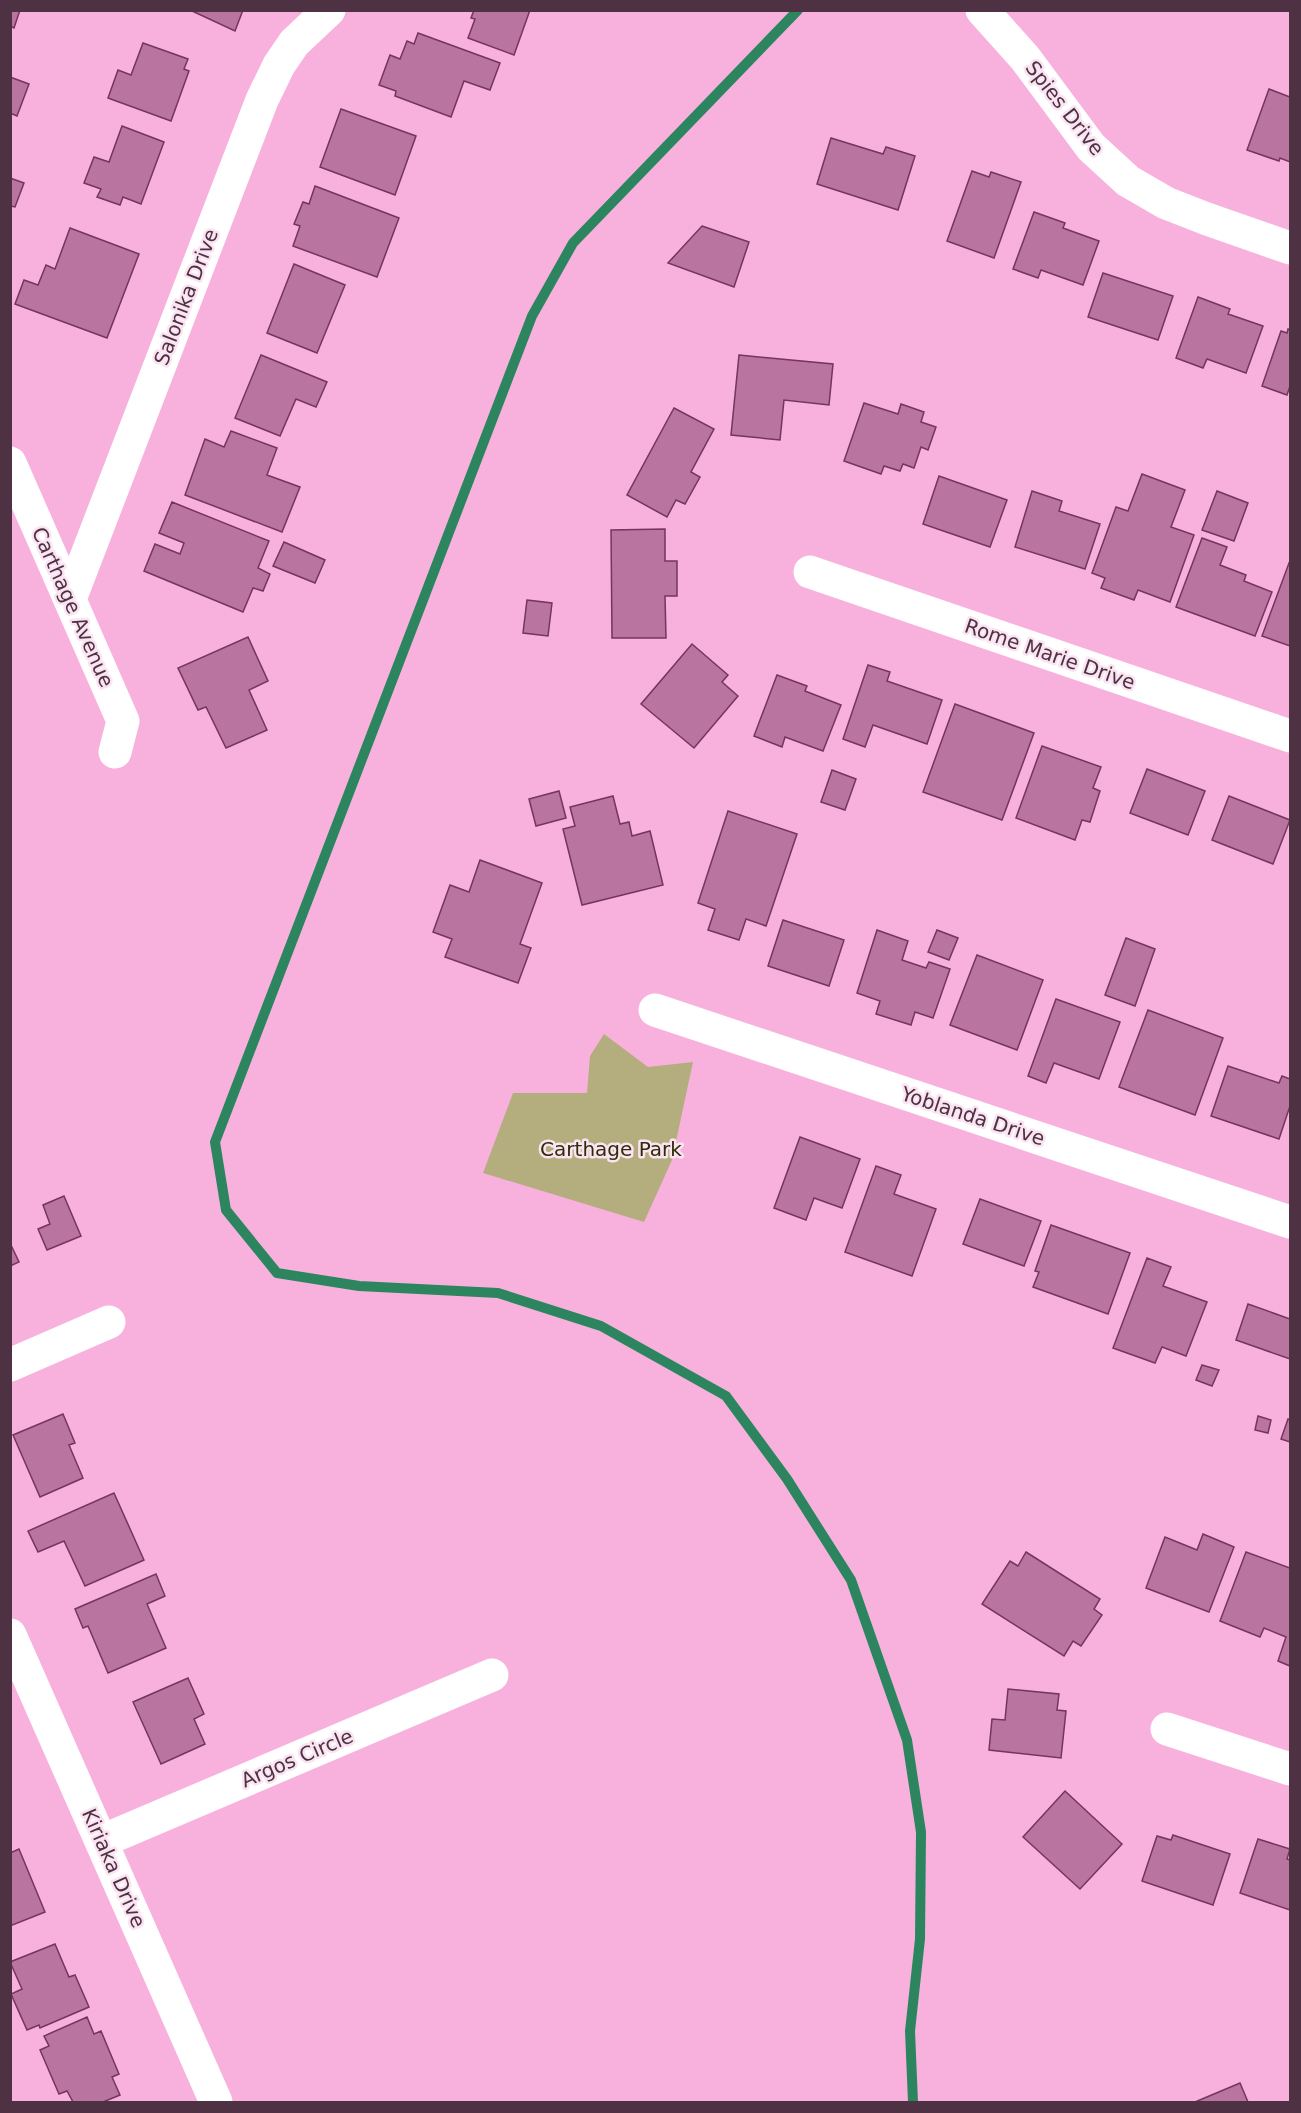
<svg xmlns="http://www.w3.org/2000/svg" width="1301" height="2113" font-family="'DejaVu Sans',sans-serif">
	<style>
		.green { fill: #b4ae7e }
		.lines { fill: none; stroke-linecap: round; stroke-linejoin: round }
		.stream { stroke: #2d8560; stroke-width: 10 }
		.building { fill: #b974a0; stroke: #73365f; stroke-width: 1.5 }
		.minor { stroke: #fff; stroke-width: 33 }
		.labels { text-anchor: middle; stroke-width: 5; stroke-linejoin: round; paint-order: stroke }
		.street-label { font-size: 20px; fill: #4e3143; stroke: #fae4f1 }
		.park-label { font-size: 20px; fill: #2f2b06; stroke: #fae4f1 }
	</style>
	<rect width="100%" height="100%" fill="#f8b1dd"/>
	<path class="green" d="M604,1034l44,33 45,-5 -21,98 -28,62 -161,-49 30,-80h74l3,-37z"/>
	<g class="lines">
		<path class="stream" d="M798,10l-225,233 -41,73 -317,826 11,68 51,63 82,13 139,7 103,33 125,70 61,83 64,101 56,160 14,92 -1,107 -10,92 3,71"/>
	</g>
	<g class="building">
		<path d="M10,10h10l-6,18 -4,-2z"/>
		<path d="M190,10h53l-8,21z"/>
		<path d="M474,10h56l-16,45 -46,-17 7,-19 -4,-1z"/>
		<path d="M418,33l82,30 -10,27 -26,-9 -13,36 -56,-21 1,-5 -17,-6 11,-30 10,4 7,-18 7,3z"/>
		<path d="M143,43l45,16 -4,10 5,2 -18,50 -63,-23 10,-28 13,5z"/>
		<path d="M10,77l19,7 -12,32 -7,-3z"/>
		<path d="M1269,89l21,8v65l-10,-4 -1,3 -32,-11z"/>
		<path d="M341,109l75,27 -21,59 -75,-28z"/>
		<path d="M122,126l42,16 -23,62 -18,-7 -3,8 -23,-8 4,-8 -17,-6 10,-26 15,5z"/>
		<path d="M831,138l52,16 3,-7 29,9 -17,54 -81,-26z"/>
		<path d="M972,171l17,6 2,-5 30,10 -27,76 -47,-17z"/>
		<path d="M10,178l14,5 -9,24 -5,-1z"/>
		<path d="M315,186l84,32 -22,59 -84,-31 7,-20 -6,-2 9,-22 6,2z"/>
		<path d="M1034,212l31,11 -2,5 36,13 -16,44 -42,-15 -3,8 -25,-9z"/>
		<path d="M702,226l47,16 -15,45 -66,-24z"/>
		<path d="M70,228l69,26 -32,84 -92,-34 9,-24 14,5 8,-20 9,4z"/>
		<path d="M294,264l51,21 -28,68 -50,-20z"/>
		<path d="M1103,273l70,23 -15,44 -70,-23z"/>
		<path d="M1198,297l32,12 -2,5 35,12 -17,47 -39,-14 -4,9 -27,-10z"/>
		<path d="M1288,329l2,1v56l-3,9 -25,-9 19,-55 6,2z"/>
		<path d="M261,355l66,27 -11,25 -20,-8 -16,37 -45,-18z"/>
		<path d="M739,355l94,9 -4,41 -45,-5 -4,40 -49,-5z"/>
		<path d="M864,403l34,11 3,-10 23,8 -3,10 15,5 -8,23 -7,-3 -7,21 -11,-4 -3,7 -16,-5 -3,8 -37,-13z"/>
		<path d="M674,408l40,21 -23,43 9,5 -15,27 -9,-4 -9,17 -40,-22z"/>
		<path d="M231,431l46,17 -10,27 33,12 -18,45 -97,-37 20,-56 19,8z"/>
		<path d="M1142,474l43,16 -14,37 23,8 -24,67 -32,-12 -4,10 -33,-12 4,-10 -13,-5 24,-66 12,4z"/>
		<path d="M939,476l68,24 -17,47 -67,-23z"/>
		<path d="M1032,491l30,10 -3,10 41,13 -15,45 -70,-22z"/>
		<path d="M1217,491l31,12 -14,38 -32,-11z"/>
		<path d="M172,502l97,39 -11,27 12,6 -7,17 -10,-3 -10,24 -99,-41 11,-27 25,10 4,-11 -25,-10z"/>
		<path d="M665,529v32h12v35h-12l1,42h-54l-1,-108z"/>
		<path d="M1202,538l25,9 -7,18 26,10 -2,6 28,11 -17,44 -79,-29z"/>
		<path d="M284,542l41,18 -10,23 -42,-17z"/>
		<path d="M1289,563l1,1v82l-28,-10z"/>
		<path d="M527,600l25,3 -4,33 -25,-3z"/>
		<path d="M248,637l20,44 -19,9 18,40 -41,18 -20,-41 -8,3 -20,-42z"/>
		<path d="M692,644l36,31 -6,7 16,14 -44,52 -53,-44z"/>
		<path d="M868,665l22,7 -3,9 55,19 -15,44 -54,-19 -8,22 -22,-8z"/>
		<path d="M777,675l30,11 -2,5 36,14 -18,46 -38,-14 -3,10 -28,-11z"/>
		<path d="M955,704l79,29 -32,87 -79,-28z"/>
		<path d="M1042,746l59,21 -8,21 7,3 -10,31 -8,-2 -7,20 -59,-22z"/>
		<path d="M1147,769l58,22 -17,44 -58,-22z"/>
		<path d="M832,770l24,9 -11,31 -24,-8z"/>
		<path d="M559,791l7,27 -30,8 -7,-27z"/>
		<path d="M613,796l7,28 9,-2 3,14 18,-5 13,54 -81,20 -19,-76 12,-3 -5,-19z"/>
		<path d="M1229,796l61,24 -17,44 -61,-24z"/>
		<path d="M728,811l69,23 -31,92 -20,-7 -7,21 -31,-10 7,-21 -17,-6z"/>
		<path d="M480,860l62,23 -22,61 11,4 -13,35 -73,-26 7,-18 -19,-7 17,-47 19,7z"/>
		<path d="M783,920l61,20 -15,46 -61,-20z"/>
		<path d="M877,930l31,11 -6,19 24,8 3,-6 21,7 -17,49 -18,-6 -4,13 -35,-11 4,-13 -23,-8z"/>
		<path d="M937,930l21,8 -9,22 -21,-8z"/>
		<path d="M1126,938l29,11 -20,57 -30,-11z"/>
		<path d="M977,955l66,25 -26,70 -67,-25z"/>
		<path d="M1056,999l64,23 -21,57 -45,-16 -8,20 -18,-7z"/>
		<path d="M1148,1010l75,28 -28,77 -76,-28z"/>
		<path d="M1228,1066l51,17 3,-7 8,3v27l-11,33 -68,-23z"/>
		<path d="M800,1137l60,22 -18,49 -28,-10 -8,22 -32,-12z"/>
		<path d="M876,1166l25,9 -7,19 42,15 -24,67 -67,-24z"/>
		<path d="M64,1196l17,40 -34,14 -9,-21 12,-5 -7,-19z"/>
		<path d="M980,1199l61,22 -17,45 -61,-22z"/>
		<path d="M1051,1225l79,28 -22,61 -75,-27 6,-15 -4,-1z"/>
		<path d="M10,1243l9,19 -9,4z"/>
		<path d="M1147,1258l24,9 -8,19 44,16 -21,54 -24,-9 -7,16 -42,-15z"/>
		<path d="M1248,1304l42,15v40l-54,-19z"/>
		<path d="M1202,1365l17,5 -7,16 -16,-6z"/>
		<path d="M63,1414l12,29 -6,2 14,33 -43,19 -27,-62z"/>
		<path d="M1258,1416l13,4 -3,13 -13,-3z"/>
		<path d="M1288,1419l2,1v22l-9,-3z"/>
		<path d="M114,1493l30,67 -59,26 -21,-45 -26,11 -10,-21z"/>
		<path d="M1203,1534l31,13 -25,65 -63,-24 19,-51 32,13z"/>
		<path d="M1026,1552l74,47 -6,10 8,6 -21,31 -8,-5 -9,15 -82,-52 28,-43 8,5z"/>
		<path d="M1246,1552l44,16v98l-12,-5 8,-24 -22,-9 -4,9 -40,-16z"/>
		<path d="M156,1574l9,22 -18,8 19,44 -58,25 -20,-47 -5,2 -8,-19z"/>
		<path d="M188,1678l16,36 -10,5 11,25 -44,20 -28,-62z"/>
		<path d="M1008,1689l51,5 -2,16 9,1 -5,47 -72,-8 3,-31 13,1z"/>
		<path d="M1065,1791l57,53 -42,45 -57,-52z"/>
		<path d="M1173,1835l57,19 -17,51 -71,-24 15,-45 14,4z"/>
		<path d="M1258,1839l32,10 -3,10 3,1v50l-50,-17z"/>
		<path d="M19,1849l26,63 -35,14v-73z"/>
		<path d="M55,1944l14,33 6,-2 14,32 -49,21 -1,-3 -12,5 -16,-36 11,-5 -12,-27z"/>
		<path d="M87,2017l7,17 7,-3 18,43 -7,3 8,18 -17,7h-30l-6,-11 -8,3 -19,-44 9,-4 -5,-10z"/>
		<path d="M1240,2083l8,19h-53z"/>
	</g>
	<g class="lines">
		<g class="minor">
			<path d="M982,10l43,48 66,89 37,34 38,22 41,16 83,29"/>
			<path d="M10,463l113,258 -8,31"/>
			<path d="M810,572l480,164"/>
			<path d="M70,599l192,-499 17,-35 15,-22 35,-33"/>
			<path d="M655,1010l635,212"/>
			<path d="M10,1365l99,-43"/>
			<path d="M10,1635l206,467"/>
			<path d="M1167,1729l123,40"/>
			<path d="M102,1841l390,-166"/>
		</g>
	</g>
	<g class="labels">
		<g class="street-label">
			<text transform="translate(1065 108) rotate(52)" y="7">Spies Drive</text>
			<text transform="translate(186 297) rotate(-69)" y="7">Salonika Drive</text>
			<text transform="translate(73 607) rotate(66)" y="7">Carthage Avenue</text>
			<text transform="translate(1050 654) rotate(19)" y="7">Rome Marie Drive</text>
			<text transform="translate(973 1116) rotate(18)" y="7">Yoblanda Drive</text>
			<text transform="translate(297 1758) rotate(-23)" y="7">Argos Circle</text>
			<text transform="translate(114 1868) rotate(66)" y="7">Kiriaka Drive</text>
		</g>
		<g class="park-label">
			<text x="611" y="1156">Carthage Park</text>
		</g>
	</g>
	<rect width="1301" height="2113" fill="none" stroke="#4e3143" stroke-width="24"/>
</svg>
